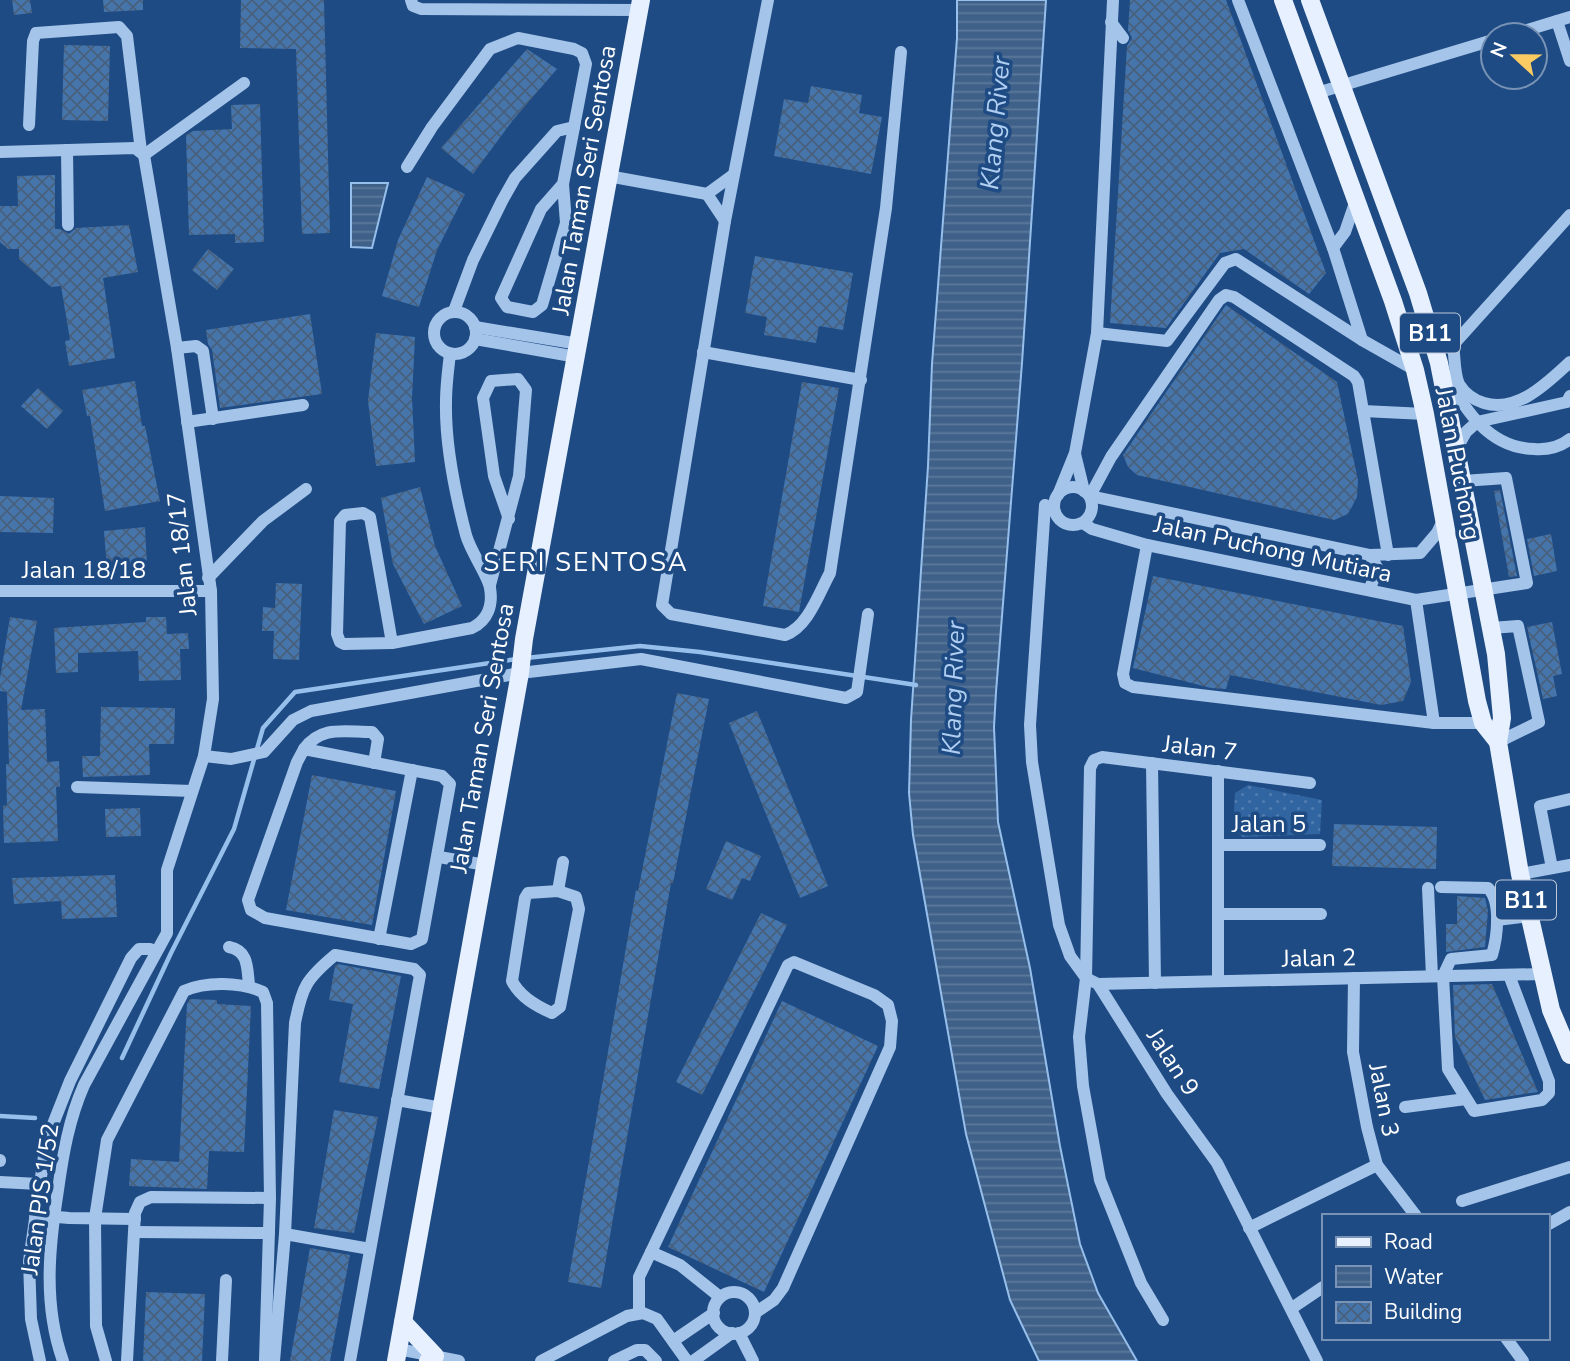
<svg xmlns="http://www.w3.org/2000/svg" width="1570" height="1361" font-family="'Nunito Sans',sans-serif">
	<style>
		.park { fill: url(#park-dots) }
		.water { fill: url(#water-rules); stroke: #97bfeb; stroke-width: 2 }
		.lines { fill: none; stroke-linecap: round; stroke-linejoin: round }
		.stream { stroke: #97bfeb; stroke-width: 4.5 }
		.building { fill: url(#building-cross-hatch) }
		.minor { stroke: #a4c4ea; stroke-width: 12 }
		.major { stroke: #e7f0fe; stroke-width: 18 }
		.labels { text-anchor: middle; stroke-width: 7; stroke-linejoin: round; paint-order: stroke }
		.shield { fill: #1e4b83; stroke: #bcc9da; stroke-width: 2 }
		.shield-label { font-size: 23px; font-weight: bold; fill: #fff }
		.street-label { font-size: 24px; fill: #fff; stroke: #1e4b83 }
		.water-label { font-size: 26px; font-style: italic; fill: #afcef1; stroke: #1e4b83 }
		.neighbourhood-label { font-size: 26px; letter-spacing: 2px; fill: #fff; stroke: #1e4b83 }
	</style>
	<defs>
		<pattern id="park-dots" width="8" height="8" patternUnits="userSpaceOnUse" patternTransform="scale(1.75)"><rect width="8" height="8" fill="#3165a1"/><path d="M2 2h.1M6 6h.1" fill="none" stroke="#507caf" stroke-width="1.8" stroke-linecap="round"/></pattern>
		<pattern id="water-rules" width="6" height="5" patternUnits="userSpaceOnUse" patternTransform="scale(1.75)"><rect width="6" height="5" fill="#3f6189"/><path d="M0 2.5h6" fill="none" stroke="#5c799b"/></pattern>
		<pattern id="building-cross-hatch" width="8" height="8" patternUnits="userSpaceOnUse" patternTransform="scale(1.75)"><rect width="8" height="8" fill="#4675ab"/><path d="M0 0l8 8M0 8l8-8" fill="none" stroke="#49607c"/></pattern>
	</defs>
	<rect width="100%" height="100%" fill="#1e4b83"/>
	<path class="park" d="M1248,785l74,15 -2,34 -77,3 -10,-8 2,-36z"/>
	<g class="water">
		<path d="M957,0h89l-24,363 -26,329 -2,35 4,95 32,146 30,178 20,98 18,49 39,68h-98l-29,-61 -44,-166 -53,-299 -4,-42 2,-73 17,-254 4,-102 25,-326z"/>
		<path d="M351,183h37l-16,65 -21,-1z"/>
	</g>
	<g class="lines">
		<g class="stream">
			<path d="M526,658l114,-12 60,6 216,33"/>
			<path d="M122,1058l49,-105 63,-124 29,-101 32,-36 222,-33"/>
			<path d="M0,1116l35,2"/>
		</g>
	</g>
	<g class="building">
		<path d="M12,0h18l2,13 -18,2z"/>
		<path d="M103,0h40v10l-39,2z"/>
		<path d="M241,0h83l6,233 -28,1 -6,-185 -56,-1z"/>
		<path d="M1130,0h96l100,273 -17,21 -65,-45 -24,4 -54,75 -56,-5 17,-277 5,-8 -4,-8z"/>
		<path d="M64,45l46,1 -2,75 -46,-1z"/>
		<path d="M527,49l30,20 -44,51 -40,54 -32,-26z"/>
		<path d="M811,86l51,9 -3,18 23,4 -11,57 -97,-18 10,-57 24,4z"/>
		<path d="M260,104l4,138 -29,1v-9l-46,1 -3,-100 7,-4 39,-2 -1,-24z"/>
		<path d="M55,175v54h5l9,5 7,-6 53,-3 9,47 -35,6 12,80 -46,8 -4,-25 5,-1 -9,-54 -10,1 -32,-28v-10h-11l-8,-7v-36h18l-1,-30z"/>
		<path d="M427,177l38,17 -28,56 -18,57 -37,-11 16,-56z"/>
		<path d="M208,249l26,20 -17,21 -25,-20z"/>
		<path d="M755,256l98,17 -10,57 -24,-4 -3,17 -52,-8 3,-18 -22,-4z"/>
		<path d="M1226,305l111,77 21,98 -1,17 -9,17 -14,6 -197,-45 -9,-8 -5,-12z"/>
		<path d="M310,314l12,80 -102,14 -8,-58 -4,-6 -2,-14z"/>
		<path d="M376,333l39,4 -3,61 3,64 -39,4 -8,-65z"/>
		<path d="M135,381l7,45h3l15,75 -55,10 -15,-95h-3l-5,-26z"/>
		<path d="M802,382l37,6 -40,224 -36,-6z"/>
		<path d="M38,388l25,23 -16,18 -26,-23z"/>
		<path d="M420,487l15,59 27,60 -38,18 -31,-60 -12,-66z"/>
		<path d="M1500,490l17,86 -8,1 -15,-86z"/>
		<path d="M0,496l54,2 -1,35 -53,-1z"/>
		<path d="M145,527l2,39 -40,3 -3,-38z"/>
		<path d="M1551,534l6,37 -23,5 -7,-37z"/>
		<path d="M1153,576l250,50 8,56 -8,19 -22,4 -151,-30 -4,14 -15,-1 -78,-20z"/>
		<path d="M276,583l26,1 -3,76 -26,-1 1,-28h-12l1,-24 12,1z"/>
		<path d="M10,617l27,4 -16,89 24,-1 2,53 12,-1 1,26h-4l2,54 -54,2 -1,-37 4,-1 -1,-41h3l-2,-72 -7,-1v-13z"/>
		<path d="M146,617h20l1,17 21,-1 1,16h-9l1,31 -42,1 -1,-30 -60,2v19l-22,1 -2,-45 92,-6z"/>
		<path d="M1552,622l10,52 -9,2 4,20 -14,3 -16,-72z"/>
		<path d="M677,693l32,6 -36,184h-2l-70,405 -33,-6 68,-392 2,1z"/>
		<path d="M101,707l74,1 -1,36h-25l1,31 -67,2 -1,-21h18z"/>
		<path d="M757,711l71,175 -28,12 -71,-175z"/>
		<path d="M312,775l84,16 -24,134 -86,-15z"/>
		<path d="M140,808l1,28 -35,1 -1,-28z"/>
		<path d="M1334,824l103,3 -1,42 -104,-3z"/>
		<path d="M726,841l35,15 -11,25 -8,-3 -10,22 -26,-11z"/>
		<path d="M115,875l2,42 -55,2 -1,-18 -47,3 -2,-26z"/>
		<path d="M1457,896l28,2 3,13 -3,36 -39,5v-28h11z"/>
		<path d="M761,913l26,12 -85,170 -26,-13z"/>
		<path d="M338,964l63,12 -22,113 -40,-7 14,-78 -24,-4 6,-34z"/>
		<path d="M1492,984l46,108 -53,8 -30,-63 -2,-52z"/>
		<path d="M190,999l27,1v4l34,2 -7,146 -35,-1 -2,38 -78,-3 2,-27 48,3 8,-158z"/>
		<path d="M782,1001l96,45 -114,246 -96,-45z"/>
		<path d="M334,1110l44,7 -24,116 -40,-5z"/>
		<path d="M310,1248l40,7 -20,106h-40z"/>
		<path d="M146,1292l59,2 -3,67h-59z"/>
	</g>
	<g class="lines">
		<g class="minor">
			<path d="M411,0l2,6 8,3 218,1"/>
			<path d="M768,0l-43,221 -63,384 9,9 114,21c23,-8 34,-42 45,-62l56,-365 15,-156"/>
			<path d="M1238,0l95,248 29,92"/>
			<path d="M1557,21l13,40"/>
			<path d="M1111,22l12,16"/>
			<path d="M1511,35l59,-18"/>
			<path d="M1317,93l176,-53"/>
			<path d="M29,125l4,-84 3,-8 83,-6 8,9 14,115"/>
			<path d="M67,150l1,75"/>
			<path d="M0,152l135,-4 9,7"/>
			<path d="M144,155l100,-72"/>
			<path d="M407,167l25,-40 58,-78 28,-11 56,11 8,4 4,11 -12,63 -17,4 -42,47 -13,23 -29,59 -19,51"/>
			<path d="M608,176l99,18 26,-19"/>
			<path d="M563,184l-22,25 -40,89 6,9 26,5 9,-7 24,-82 -3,-39 11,-57"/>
			<path d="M707,194l18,27"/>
			<path d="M1333,248l12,-16 11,-32"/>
			<circle cx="455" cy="333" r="21"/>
			<path d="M475,327l104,17"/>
			<path d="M1097,333l70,8 58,-78 11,-4 126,81 53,30"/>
			<path d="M475,339l102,18"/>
			<path d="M1453,345c2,12 1,29 6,39 6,10 15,16 25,19 34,10 63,-20 86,-41"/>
			<path d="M177,348l19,-2 7,5 10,68"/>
			<path d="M1435,349l18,-4 117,-130"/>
			<path d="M703,352l158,28"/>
			<path d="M1446,375c19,35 43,73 88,74 13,1 26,-2 36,-10"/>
			<path d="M1363,411l62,3"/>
			<path d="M187,422l116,-17"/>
			<path d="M1457,448l9,-16 11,-10 90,-20 3,-6"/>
			<path d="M1075,454l9,37"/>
			<circle cx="1073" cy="506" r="19"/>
			<path d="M1058,495l17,-42 22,-120 16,-333"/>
			<path d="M1045,505l-15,220 2,37 27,163 11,31 16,22 -7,59 4,49 17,94 41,103 22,37"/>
			<path d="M1083,523l9,6 55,16 269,55 111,-17 -21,-105 -43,3"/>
			<path d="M1147,545l-24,129 2,9 8,4 301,36h49"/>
			<path d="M1388,555l-30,-173 -4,-6 -120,-79 -8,-2 -7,5 -108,157 -21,39 280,59 50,-2 17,-20 7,-14"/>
			<path d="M208,578l55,-57 43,-32"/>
			<path d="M490,585l29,-109 7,-86 -8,-11 -27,2 -8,17 11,78 15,43"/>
			<path d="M1369,590l9,-21 -8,-14"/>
			<path d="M0,591h211"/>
			<path d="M1416,600l18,123"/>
			<path d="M1491,628l27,-2 21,96 -41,20"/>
			<path d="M392,643l-22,-126 -7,-4 -18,2 -5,6 -3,113 3,8 4,2 48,-1 80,-15c16,-8 21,-23 18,-40 -2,-13 -19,-35 -24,-53 -11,-42 -21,-89 -20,-133 0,-16 2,-32 4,-48"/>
			<path d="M304,749l138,27 8,8 -28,155 -11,5 -146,-26 -14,-8 -3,-10 49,-138z"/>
			<path d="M304,749c17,-24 41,-17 68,-17l6,7 -4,24"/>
			<path d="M204,756l27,3 33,-7 29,-32 18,-9 209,-38 121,-14 205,39 11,-6 11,-78"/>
			<path d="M1152,763l3,220"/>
			<path d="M1310,783l-208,-26 -8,3 -4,8 -4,210 12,6 69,110 50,69 100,198"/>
			<path d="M77,787l115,4"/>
			<path d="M1218,845h102"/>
			<path d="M439,857l47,8"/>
			<path d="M1552,868l-12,-62 30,-7"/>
			<path d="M1520,874l50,-9"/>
			<path d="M1441,887l47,1c14,14 9,50 4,67l-41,4 -8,17 5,93 26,42 68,-11 7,-7v-12l-40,-106"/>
			<path d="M1428,888l4,88"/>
			<path d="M558,891l18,6 3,12 -19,98 -8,6c-16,-7 -32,-16 -40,-32l13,-83 3,-5z"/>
			<path d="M558,891l5,-29"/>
			<path d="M1218,914h103"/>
			<path d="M1497,920l32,-4"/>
			<path d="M379,939l33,-169"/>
			<path d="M229,947c20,4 18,21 20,38"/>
			<path d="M1354,978l-1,74 14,75 10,38 39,51"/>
			<path d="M1218,981v-210"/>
			<path d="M1098,984l444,-10"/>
			<path d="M397,1100l45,8"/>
			<path d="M1405,1107l61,-8"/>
			<path d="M0,1161v-1"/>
			<path d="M0,1182l39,2"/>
			<path d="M1462,1201l108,-34"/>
			<path d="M35,1215l34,3 66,1"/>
			<path d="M1547,1225l23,-13"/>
			<path d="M1249,1228l128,-63"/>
			<path d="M135,1232l134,1"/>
			<path d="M285,1234l85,15"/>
			<circle cx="734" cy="1313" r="21"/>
			<path d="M720,1297l-40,-32 -29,-13 137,-287 6,-3 80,33 14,10 4,16 -2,26 -107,241 -9,12 -19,13"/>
			<path d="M1292,1308l31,-21"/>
			<path d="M639,1313v-36l12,-25"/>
			<path d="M739,1333l14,28"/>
			<path d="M1506,1338l17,23"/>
			<path d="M673,1341l41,-28"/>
			<path d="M398,1349l61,12"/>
			<path d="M40,1361l-9,-42 -2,-58 17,-119 24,-61 61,-123 8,-9h11l5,3"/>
			<path d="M63,1361c-20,-56 -14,-114 -5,-171 5,-36 11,-71 26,-105l83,-152v-63l37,-114 9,-57 -2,-108 -34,-243 -33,-193"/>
			<path d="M106,1361l-10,-35 -1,-108 12,-78 77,-149c22,-10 57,-9 79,1l4,11 3,195 -5,163"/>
			<path d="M127,1361l8,-148 5,-11 11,-5 119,1"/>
			<path d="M222,1361l4,-81"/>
			<path d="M274,1361l11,-127 10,-211c7,-36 11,-44 40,-68l79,14 6,6 -70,386"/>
			<path d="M541,1361l86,-45 16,-3 14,6 30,42"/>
			<path d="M614,1361l23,-11h8l11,11"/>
			<path d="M693,1361l39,-28"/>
		</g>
		<g class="major">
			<path d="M1283,0l110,301 22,69 10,44 52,287 6,22 15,19"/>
			<path d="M1310,0l108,293 21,70 57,291 6,64 -4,24 22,132 31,136 19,45"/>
			<path d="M403,1322l32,34 -7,5"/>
			<path d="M396,1361l124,-688 4,-34 117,-639"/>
		</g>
	</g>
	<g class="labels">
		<g class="shield">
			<rect x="1400" y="313.5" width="60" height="39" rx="5"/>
			<rect x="1496" y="880.5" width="60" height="39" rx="5"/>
		</g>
		<g class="shield-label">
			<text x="1430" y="341">B11</text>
			<text x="1526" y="908">B11</text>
		</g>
		<g class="street-label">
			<text transform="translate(584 180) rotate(-80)" y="8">Jalan Taman Seri Sentosa</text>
			<text transform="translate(1458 464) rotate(79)" y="8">Jalan Puchong</text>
			<text transform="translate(1273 549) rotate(12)" y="8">Jalan Puchong Mutiara</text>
			<text transform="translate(182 554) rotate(-96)" y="8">Jalan 18/17</text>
			<text x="84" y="578">Jalan 18/18</text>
			<text transform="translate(482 738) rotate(-80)" y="8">Jalan Taman Seri Sentosa</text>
			<text transform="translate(1200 748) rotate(7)" y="8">Jalan 7</text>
			<text x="1269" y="832">Jalan 5</text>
			<text transform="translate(1319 958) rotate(-1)" y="8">Jalan 2</text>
			<text transform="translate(1173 1062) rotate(57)" y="8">Jalan 9</text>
			<text transform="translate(1384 1100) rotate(79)" y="8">Jalan 3</text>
			<text transform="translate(40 1199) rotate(-82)" y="8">Jalan PJS 1/52</text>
		</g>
		<g class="water-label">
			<text transform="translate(995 123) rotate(-85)" y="9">Klang River</text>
			<text transform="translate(953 688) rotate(-88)" y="9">Klang River</text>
		</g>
		<g class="neighbourhood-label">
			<text x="586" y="571">SERI SENTOSA</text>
		</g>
	</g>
	<rect x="1322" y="1214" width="228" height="126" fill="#1e4b83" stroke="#7893b5" stroke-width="2"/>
	<rect x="1336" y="1237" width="35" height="10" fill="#e7f0fe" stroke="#7893b5" stroke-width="2"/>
	<text x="1384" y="1249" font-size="21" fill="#ffffff">Road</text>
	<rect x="1336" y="1266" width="35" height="21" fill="url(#water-rules)" stroke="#7893b5" stroke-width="2"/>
	<text x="1384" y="1284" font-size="21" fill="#ffffff">Water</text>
	<rect x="1336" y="1302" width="35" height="21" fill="url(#building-cross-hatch)" stroke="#7893b5" stroke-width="2"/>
	<text x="1384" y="1319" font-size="21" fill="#ffffff">Building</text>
	<g transform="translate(1514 56) rotate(292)"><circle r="33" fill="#1e4b83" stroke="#7893b5" stroke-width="2"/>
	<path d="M0-5L12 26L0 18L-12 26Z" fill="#f9cb62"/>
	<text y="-10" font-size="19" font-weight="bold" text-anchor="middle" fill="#ffffff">N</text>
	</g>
</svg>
